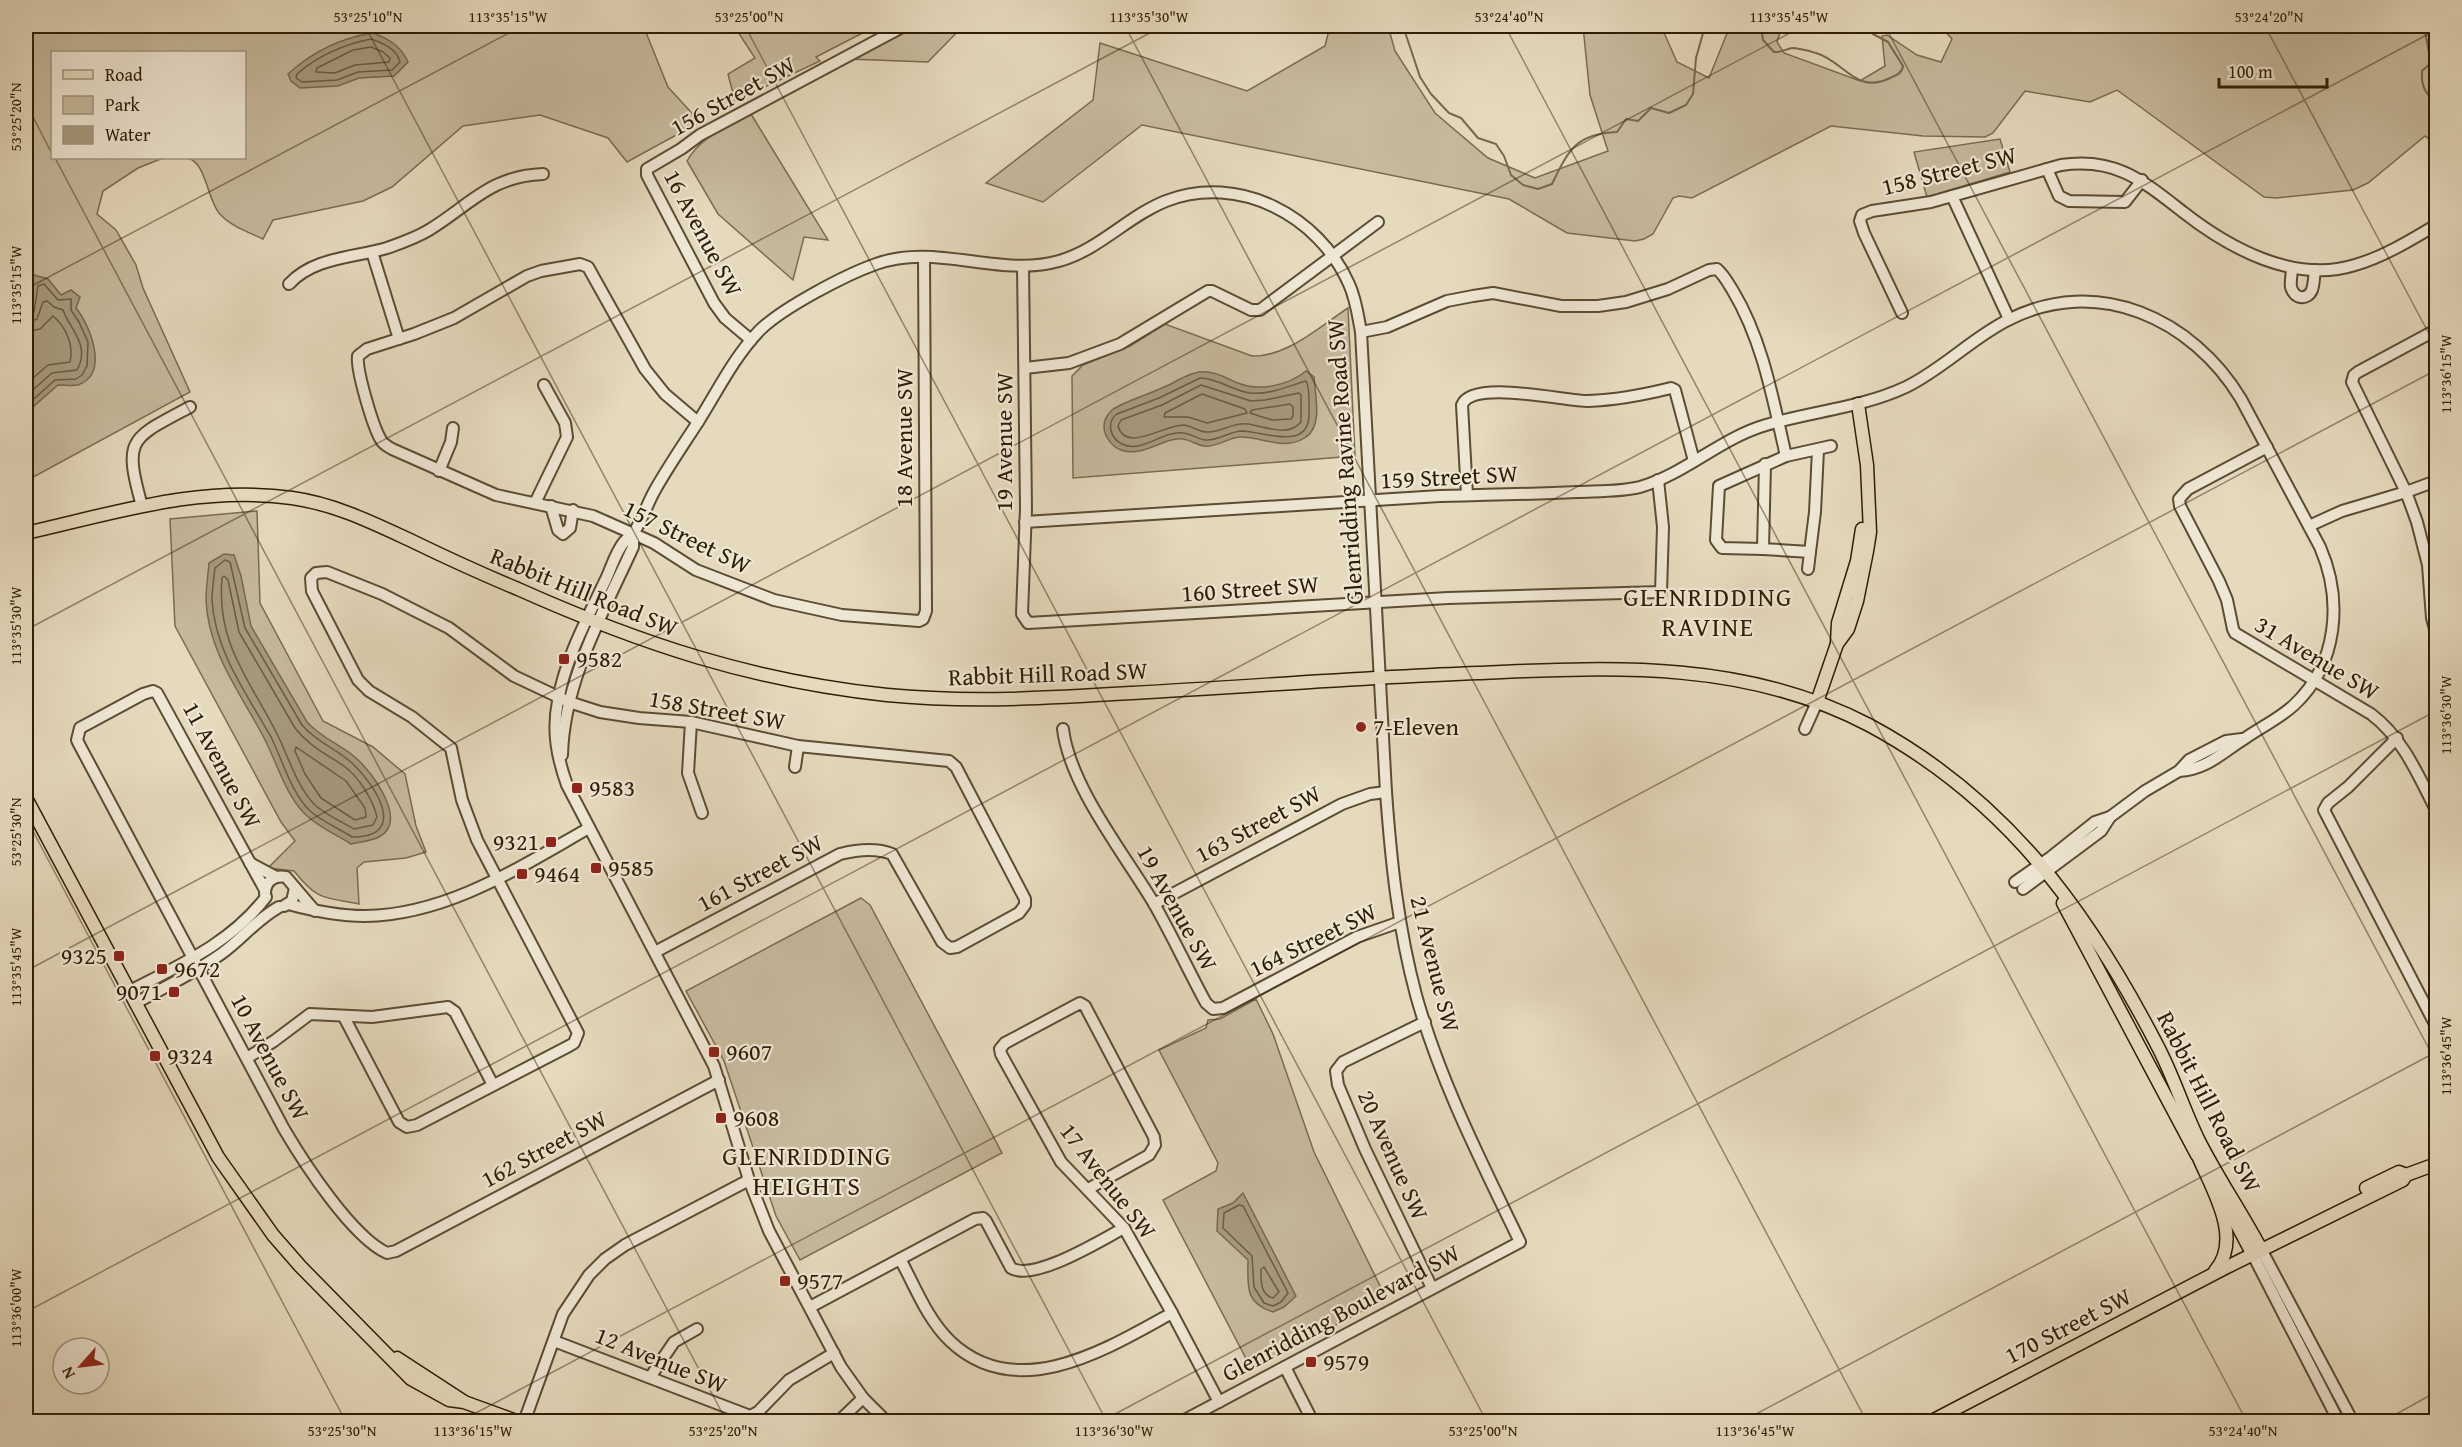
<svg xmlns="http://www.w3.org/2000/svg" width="2462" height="1447" font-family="'Gentium Book Plus',serif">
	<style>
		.green { fill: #c7ba9e; stroke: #7a6c51; stroke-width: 1.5 }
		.water { fill: #a79a7f; stroke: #77684e; stroke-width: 1.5 }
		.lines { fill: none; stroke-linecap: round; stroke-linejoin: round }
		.shore { stroke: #6a5c42; stroke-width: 1.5 }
		.stream { stroke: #77684e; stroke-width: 2 }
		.minor-casing { stroke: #5c4c32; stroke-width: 14 }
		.major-casing { stroke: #2e1d04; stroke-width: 15 }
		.minor { stroke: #efe7d5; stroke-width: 10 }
		.major { stroke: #e6dabe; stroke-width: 12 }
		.ticks { fill: none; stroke: #2e1d04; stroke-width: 1.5; stroke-opacity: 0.45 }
		.poi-dot { fill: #8f2418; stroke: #efe7d5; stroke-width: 2 }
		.labels { text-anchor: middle; stroke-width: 4.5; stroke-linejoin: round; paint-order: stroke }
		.street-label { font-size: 24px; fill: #2e1d04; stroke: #efe7d5 }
		.poi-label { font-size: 24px; fill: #2e1d04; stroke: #efe7d5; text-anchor: start }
		.neighbourhood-label { font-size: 26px; letter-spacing: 1.5px; fill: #2e1d04; stroke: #efe7d5 }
		.neatline { fill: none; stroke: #2e1d04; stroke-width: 2 }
		.ticks-label { font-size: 15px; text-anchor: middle; fill: #2e1d04 }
	</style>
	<rect width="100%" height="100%" fill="#e6dabe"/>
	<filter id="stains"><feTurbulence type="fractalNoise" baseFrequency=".00333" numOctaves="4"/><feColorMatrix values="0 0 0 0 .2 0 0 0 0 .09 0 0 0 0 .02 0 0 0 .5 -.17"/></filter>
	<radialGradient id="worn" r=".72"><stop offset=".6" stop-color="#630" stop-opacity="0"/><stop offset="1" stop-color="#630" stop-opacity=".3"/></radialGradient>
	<g class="green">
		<path d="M26,26h609l10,4 23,57 32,35 -73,40 -19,-24 -68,-23 -77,11 -71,61 -29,14 -90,19 -10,19c-15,-7 -33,-13 -44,-26 -12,-15 -13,-50 -31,-55h56v-106h-192v106h111l-25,10 -35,23 -6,23 19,16 20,35 7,23 47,104 -164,89z"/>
		<path d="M734,26h142l-60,31 4,4 -85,40 -7,-27 27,-16z"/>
		<path d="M912,26h51l-35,36 -79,-3z"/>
		<path d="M1330,26h58l7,25 40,62 53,45 47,20 73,-27 -18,-56 -7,-69h78l16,36 32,16 21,-52h52l-5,16 7,11 76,28 25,-15 -3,-30 5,-1 30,20 24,7 11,-23 -12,-13h496v119l-11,-9 -57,47 -15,7 -77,8 -12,-1 -147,-107 -27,12 -65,-11 -32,42 -8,4 -62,-1 -92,-10 -139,72 -13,-2 -6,2 -20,36 -9,5 -9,2 -68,-8 -58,-34 -367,-74 -99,77 -57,-19 107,-83 7,-57 147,48 78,-45z"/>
		<path d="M751,114l77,126 -24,-3 -11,43 -75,-66 -31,-53c14,-25 40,-34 64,-47z"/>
		<path d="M2000,139l10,33 -83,25 -13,-45z"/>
		<path d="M1348,308l7,148 -282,22 -1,-102 11,-11 47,-19 35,-22 87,32c35,1 67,-29 96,-48z"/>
		<path d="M257,511l3,92 63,118 50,26 32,27 11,52 10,26 -20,6 -42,4 -7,6 2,36c-36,-7 -41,-3 -65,-33l-26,-3 27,-27 -14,-19 -106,-196 -5,-107z"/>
		<path d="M861,898l9,7 132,248 -202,107 -24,-44 -52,-155 -38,-70z"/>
		<path d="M1256,999l17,35 41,118 72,146 -134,72 -89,-170 53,-29 2,-8 -59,-113 47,-22 2,-8 12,-1z"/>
	</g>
	<g class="water">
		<path d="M373,33c16,6 28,13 35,29l-14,14 -35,2 -21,8 -38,2 -9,-7 -3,-7c24,-22 53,-36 85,-41z"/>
		<path d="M34,275l14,4 13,16 10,-5 9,7 -4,11c14,17 34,66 2,77 -6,1 -14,0 -20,0l-32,28v-87z"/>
		<path d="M1306,371l8,6c1,17 9,49 -8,60 -21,15 -45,-1 -67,0 -11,1 -23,11 -35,9 -7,-1 -14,-6 -21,-7 -21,-2 -39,19 -62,11 -9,-3 -17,-14 -17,-24 0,-6 4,-12 8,-16 16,-11 47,-18 66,-30 6,-3 14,-7 21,-8 14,-2 27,6 39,11 21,9 51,2 68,-12z"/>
		<path d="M224,554l10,1 7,21 10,50 56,96c14,16 33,22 49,36 16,14 53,63 23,79 -8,4 -19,5 -28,7 -14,-9 -33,-17 -46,-30 -19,-19 -27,-48 -39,-72 -23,-46 -58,-88 -60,-142 0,-12 2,-25 3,-37z"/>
		<path d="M1243,1193l53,103 -12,11 -11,5c-29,-9 -25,-27 -25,-52l-31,-29 1,-22 15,-6z"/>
	</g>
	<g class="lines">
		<g class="shore">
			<path d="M371,39c12,4 26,10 29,23l-8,8 -34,2 -21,8 -35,2 -6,-4 1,-4c20,-18 48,-30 74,-35z"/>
			<path d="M371,47l12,5 7,6 -1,4 -34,3 -20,8 -19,-1 1,-4 36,-18z"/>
			<path d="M26,316l8,-4 4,-26 6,-2 14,16 13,-1v11l8,12 9,20 -1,24 -5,9 -6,4 -21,1 -29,26"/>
			<path d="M26,323l11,-4 6,-17 4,-1 7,6 9,3c7,20 28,35 14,60l-25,3 -26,23"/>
			<path d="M26,332l14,-3 13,-13c13,11 21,29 17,46l-22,3 -22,19"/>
			<path d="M1200,378c18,0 33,13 50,15 20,2 38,-7 56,-12 4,8 3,19 3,28 3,44 -42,23 -67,22 -12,0 -24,10 -36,9 -7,0 -14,-6 -22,-7 -21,-3 -42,21 -62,11 -12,-6 -16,-22 -5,-30l42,-16z"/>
			<path d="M1201,385l50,16 14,-1 34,-7 2,2v27c-13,16 -37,4 -53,2 -16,-2 -27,9 -41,8 -8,0 -15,-6 -23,-7 -19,-1 -58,29 -66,1l3,-6 41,-15z"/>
			<path d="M1202,394l43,15 2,4 -40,10 -19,-6h-24l1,-4z"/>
			<path d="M1290,404l3,3v9l-2,3 -19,1 -22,-7 2,-3z"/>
			<path d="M225,560l5,2 15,66 57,97c14,17 35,24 51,39 23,22 56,73 -1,73 -14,-9 -31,-16 -43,-27 -19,-20 -26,-49 -38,-73 -24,-43 -56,-85 -59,-137 0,-11 2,-22 3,-32z"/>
			<path d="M224,576l4,4 11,52 56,96c14,18 31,26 49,38 15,11 29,34 33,51l-4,8 -19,4c-12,-7 -28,-14 -39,-24 -18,-18 -26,-47 -37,-69 -27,-55 -62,-91 -56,-158z"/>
			<path d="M296,747l50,34 19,27 1,9 -11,3 -34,-22 -16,-24 -10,-23z"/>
			<path d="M1239,1205l4,1 45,87 -7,9 -8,4 -9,-3 -10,-16 -2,-31 -29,-28 1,-15z"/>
			<path d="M1264,1267l15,25 -6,6c-13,-3 -12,-18 -12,-29z"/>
		</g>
		<g class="stream">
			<path d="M1403,26l17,51 11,17 18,19 12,5 17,20 18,6 8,12 7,19 12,10 15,4 14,-5c17,-35 24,-50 65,-52l9,-13 12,2 13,-13 18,5 17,-8 7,-11 3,-36 9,-32"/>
			<path d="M1761,26l2,14 11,12c7,1 12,-3 18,-4 7,0 17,3 24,5 28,8 40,42 74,25 7,-3 12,-5 13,-12l-15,-24 -15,-8 -7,-8"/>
			<path d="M2424,26l7,37 -9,8c-1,13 3,24 14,30"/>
		</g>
		<defs>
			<g id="minor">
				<path d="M2047,169l12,27 10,5 56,1 17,-22"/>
				<path d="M1952,196l57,123"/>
				<path d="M372,252l27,87"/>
				<path d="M1023,266l3,243 -4,105 6,9 420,-25 213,-6 2,-65 -5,-47"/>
				<path d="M2292,268c0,6 -2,13 -1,19 3,12 16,14 21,3 2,-6 2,-14 3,-20"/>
				<path d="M289,284c25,-27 64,-26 98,-36 14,-5 29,-10 42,-18 41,-25 61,-54 114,-56"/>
				<path d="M1902,313l-38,-80 -4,-12 2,-6 10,-4 59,-9 130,-37c54,-8 81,15 122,47 46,36 111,72 172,53 28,-8 56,-25 81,-40"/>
				<path d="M1361,332l26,-5 60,-26 26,-5 20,-3 68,13h37l28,-4 42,-13 41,-19 8,-1c7,6 11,14 16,22 30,50 40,109 53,165l-67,30 -3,54 6,8 41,1"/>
				<path d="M751,340l-26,-22 -11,-15 -67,-128v-6l34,-20 19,-14 204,-109"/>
				<path d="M1025,368l44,-5 51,-19 88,-53h4l39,19h9l118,-88"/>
				<path d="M698,422l-33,-28 -20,-25 -57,-102 -8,-3 -39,7 -14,5 -73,42 -40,16 -47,15 -9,7c-2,14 15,71 23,84 2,4 6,6 11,9l104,46 97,21 61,27 42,27 78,30 68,15 77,6 4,-2 3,-8 -2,-354"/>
				<path d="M2267,447l-79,42 -9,10 1,7 39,75 8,19 6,29 2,4 136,81c32,24 47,61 65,96"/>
				<path d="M1786,456l45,-10"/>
				<path d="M1765,464l-2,85 47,3 5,-40 3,-62"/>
				<path d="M439,471l12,-29 2,-14"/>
				<path d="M1467,495l-5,-90c10,-26 102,-4 126,-4 28,-1 55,-6 83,-13l4,2 19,71"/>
				<path d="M535,503l32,-66 -2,-14 -21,-38"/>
				<path d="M142,506c-19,-68 -12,-67 48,-99"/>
				<path d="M551,506l7,24 5,4 7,-6 3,-18"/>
				<path d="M1025,522l415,-26c46,-1 91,-2 137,-4 20,-1 43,0 63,-5 45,-13 81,-49 126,-62 47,-14 95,-17 140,-38 37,-18 66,-49 102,-67 89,-46 185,-1 233,79l79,148c23,53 18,117 -26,158 -15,14 -33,22 -50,34 -21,13 -38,31 -65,32"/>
				<path d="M2309,526l33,-15 64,-19 30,-11"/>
				<path d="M1808,569l2,-17"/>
				<path d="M2436,633l-4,-15 -4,-53 -11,-43 -11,-30 -54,-110 2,-7 4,-3 78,-42"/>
				<path d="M691,722l-3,51 14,40"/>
				<path d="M1063,729c7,57 60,123 90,173 19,33 35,68 53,101l7,6 10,-1 134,-71 43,-15"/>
				<path d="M1805,729l12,-27"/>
				<path d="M2397,738l-49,49 -20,16 -4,7 112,216"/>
				<path d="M562,755c2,-74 41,-142 71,-208v-14"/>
				<path d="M795,767l3,-21"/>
				<path d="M2110,817l35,-26 34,-20 10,-11 37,-19 16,-2"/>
				<path d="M250,863l26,14"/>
				<path d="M2015,882l36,-25 44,-35 15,-5 -9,14 -78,58"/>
				<path d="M265,890l-108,-197 -4,-2 -10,3 -63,34 -3,12 3,6 204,383c20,34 68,108 103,124l9,-2 323,-171"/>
				<path d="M265,894c0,-13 9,-19 21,-17l29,34"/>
				<path d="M288,904c26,7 51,12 77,12 82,-1 155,-49 224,-88"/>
				<path d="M1154,904l188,-100 28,-10 16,-2"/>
				<path d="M284,906l8,-5 3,-13"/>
				<path d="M130,991c50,-26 101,-48 136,-94"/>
				<path d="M136,1003c29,-16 58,-30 85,-49 21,-15 36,-35 58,-47"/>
				<path d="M344,1017l55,105 8,5 10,-2 152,-79 5,-3 4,-10 -101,-193 -15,-40 -11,-52 -39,-31 -43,-26 -11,-11 -46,-89 -1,-13 5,-5 11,-1 55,22 67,34 65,48 55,26 31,10 39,6 52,4 107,24 151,15 7,6 69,132v6l-6,8 -62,34 -7,1 -8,-6 -50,-88c-15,-6 -36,-4 -52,0l-185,98"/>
				<path d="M1425,1022l-82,40 -7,9 2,14 27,64 67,139"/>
				<path d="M247,1058l27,-17 36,-27 62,3 76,-10 7,5 38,73"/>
				<path d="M1088,1189l61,-34 6,-10 -1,-8 -69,-131 -5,-3 -75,40 -5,6 1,5 60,108 63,66 48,85 47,89"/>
				<path d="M2262,1251l91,171"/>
				<path d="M2253,1255l86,167"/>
				<path d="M900,1259c15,27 27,60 50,82 67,64 157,8 222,-28"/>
				<path d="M810,1307l165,-88 8,-1 3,3 25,47c23,14 90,-28 113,-40"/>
				<path d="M554,1341l196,75 8,-4 31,-32 45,-27"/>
				<path d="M1285,1367l28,55"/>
				<path d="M651,1376l23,-34 23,-13"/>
				<path d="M524,1422l39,-108 26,-39 16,-16 20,-14 124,-65"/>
				<path d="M838,1422l25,-24"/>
				<path d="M887,1422l-24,-24 -22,-31 -72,-136 -20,-51 -35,-114 -147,-281c-10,-28 -15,-54 -9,-84 7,-42 29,-82 47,-120 6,-12 10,-28 19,-39 2,-3 6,-5 9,-8 9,-13 14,-30 22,-44 13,-23 28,-45 43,-68 19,-30 36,-65 61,-91 23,-23 86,-56 117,-67 60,-22 123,14 183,-3 40,-11 69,-45 107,-60 73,-28 153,15 183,83 7,15 9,32 12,48l25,460c5,69 12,136 30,203 24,86 65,166 104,247l-339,180"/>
			</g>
			<g id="major">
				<path d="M26,533c89,-20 173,-48 266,-35 43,6 81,25 120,43 35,17 70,33 106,48 123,55 235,92 369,106 82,8 163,3 245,-2 115,-6 231,-16 347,-20 135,-6 266,-13 390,52 136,73 218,185 288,320 16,30 26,63 41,94 19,38 44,74 64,112"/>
				<path d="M1837,643l1,-20 19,-62 5,-32"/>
				<path d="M1817,702l20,-58 11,-15 9,-28 10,-50 3,-19 -3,-67 -9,-61"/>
				<path d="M26,798l192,359 55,78 27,31 111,113 38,21 15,2 55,20"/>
				<path d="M2063,903l134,252"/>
				<path d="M2199,1158c14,33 44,81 16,113"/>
				<path d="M2216,1185l37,70"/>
				<path d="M2366,1188l33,-16 7,3"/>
				<path d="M397,1358l66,43"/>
				<path d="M1930,1422l295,-154 178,-88 3,-5 30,-11"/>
			</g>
		</defs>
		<use href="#minor" class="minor-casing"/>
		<use href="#major" class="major-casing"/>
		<use href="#minor" class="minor"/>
		<use href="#major" class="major"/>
	</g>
	<path class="ticks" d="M365,26l742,1396M745,26l742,1396M1125,26l742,1396M1505,26l742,1396M1885,26l551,1036M2265,26l171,321M26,103l26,51M55,158l672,1264M26,289l496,-263M26,630l1137,-604M26,818l320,604M26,971l1777,-945M26,1312l2410,-1282M459,1422l1977,-1052M1100,1422l1336,-711M1741,1422l695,-370M2382,1422l54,-30"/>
	<g class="poi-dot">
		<rect x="558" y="653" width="12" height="12" rx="3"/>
		<circle cx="1361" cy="727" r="6"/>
		<rect x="571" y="782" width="12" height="12" rx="3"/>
		<rect x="545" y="836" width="12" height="12" rx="3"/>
		<rect x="590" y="862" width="12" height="12" rx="3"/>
		<rect x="516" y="868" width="12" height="12" rx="3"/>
		<rect x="113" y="950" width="12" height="12" rx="3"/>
		<rect x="156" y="963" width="12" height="12" rx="3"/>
		<rect x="168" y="986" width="12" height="12" rx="3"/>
		<rect x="708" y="1046" width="12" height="12" rx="3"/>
		<rect x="149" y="1050" width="12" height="12" rx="3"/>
		<rect x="715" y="1112" width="12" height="12" rx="3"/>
		<rect x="779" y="1275" width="12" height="12" rx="3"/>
		<rect x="1305" y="1356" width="12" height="12" rx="3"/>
	</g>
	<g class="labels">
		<g class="street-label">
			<text transform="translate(733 96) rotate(-29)" y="8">156 Street SW</text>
			<text transform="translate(1949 171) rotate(-14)" y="8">158 Street SW</text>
			<text transform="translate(703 233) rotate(62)" y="8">16 Avenue SW</text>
			<text transform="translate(904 438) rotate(-90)" y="8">18 Avenue SW</text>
			<text transform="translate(1004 442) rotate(-90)" y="8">19 Avenue SW</text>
			<text transform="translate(1345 462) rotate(-94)" y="8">Glenridding Ravine Road SW</text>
			<text transform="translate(1449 477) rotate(-3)" y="8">159 Street SW</text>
			<text transform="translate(687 537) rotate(26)" y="8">157 Street SW</text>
			<text transform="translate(1250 589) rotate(-4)" y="8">160 Street SW</text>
			<text transform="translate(584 592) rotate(22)" y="8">Rabbit Hill Road SW</text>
			<text transform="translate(2317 658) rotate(31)" y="8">31 Avenue SW</text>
			<text transform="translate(1048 674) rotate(-2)" y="8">Rabbit Hill Road SW</text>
			<text transform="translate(717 710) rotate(10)" y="8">158 Street SW</text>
			<text transform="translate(222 765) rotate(62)" y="8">11 Avenue SW</text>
			<text transform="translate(1258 824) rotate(-28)" y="8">163 Street SW</text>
			<text transform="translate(760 873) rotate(-28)" y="8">161 Street SW</text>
			<text transform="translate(1177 908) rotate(61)" y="8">19 Avenue SW</text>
			<text transform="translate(1313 940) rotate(-26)" y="8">164 Street SW</text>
			<text transform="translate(1435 964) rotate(76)" y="8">21 Avenue SW</text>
			<text transform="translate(270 1057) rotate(62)" y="8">10 Avenue SW</text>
			<text transform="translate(2209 1102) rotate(63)" y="8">Rabbit Hill Road SW</text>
			<text transform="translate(544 1149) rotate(-28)" y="8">162 Street SW</text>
			<text transform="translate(1393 1155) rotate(66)" y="8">20 Avenue SW</text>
			<text transform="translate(1108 1181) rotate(52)" y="8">17 Avenue SW</text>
			<text transform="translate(1341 1313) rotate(-28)" y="8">Glenridding Boulevard SW</text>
			<text transform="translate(2068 1326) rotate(-27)" y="8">170 Street SW</text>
			<text transform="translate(661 1360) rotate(22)" y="8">12 Avenue SW</text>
		</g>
		<g class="poi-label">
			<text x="576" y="667">9582</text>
			<text x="1373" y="735">7-Eleven</text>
			<text x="589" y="796">9583</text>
			<text x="539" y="850" text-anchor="end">9321</text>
			<text x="608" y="876">9585</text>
			<text x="534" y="882">9464</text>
			<text x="107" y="964" text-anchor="end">9325</text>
			<text x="174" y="977">9672</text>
			<text x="162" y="1000" text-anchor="end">9071</text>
			<text x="726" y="1060">9607</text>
			<text x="167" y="1064">9324</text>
			<text x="733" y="1126">9608</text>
			<text x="797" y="1289">9577</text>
			<text x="1323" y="1370">9579</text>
		</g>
		<g class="neighbourhood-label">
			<text x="1708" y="606">GLENRIDDING<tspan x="1708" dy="30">RAVINE</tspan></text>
			<text x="807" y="1165">GLENRIDDING<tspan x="807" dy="30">HEIGHTS</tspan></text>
		</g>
	</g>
	<rect width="2462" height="1447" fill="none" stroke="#e6dabe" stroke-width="66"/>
	<rect x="51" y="51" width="195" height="108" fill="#efe7d5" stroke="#a29681" stroke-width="1.5"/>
	<rect x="63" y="70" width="30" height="9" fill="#e6dabe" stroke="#a29681" stroke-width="1.5"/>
	<text x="105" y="81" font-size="18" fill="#2e1d04">Road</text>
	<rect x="63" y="96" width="30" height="18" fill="#c7ba9e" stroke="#a29681" stroke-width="1.5"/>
	<text x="105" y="111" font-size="18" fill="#2e1d04">Park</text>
	<rect x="63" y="126" width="30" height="18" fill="#a79a7f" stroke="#a29681" stroke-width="1.5"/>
	<text x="105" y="141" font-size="18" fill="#2e1d04">Water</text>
	<g transform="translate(81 1366) rotate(242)"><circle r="28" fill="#efe7d5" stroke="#a29681" stroke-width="1.5"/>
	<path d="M0-4.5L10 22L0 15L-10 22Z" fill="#8f2418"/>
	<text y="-9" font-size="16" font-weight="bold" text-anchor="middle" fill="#2e1d04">N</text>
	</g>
	<path d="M2219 78v9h108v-9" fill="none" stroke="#2e1d04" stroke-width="3"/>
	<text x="2228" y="78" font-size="18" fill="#2e1d04" stroke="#efe7d5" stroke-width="4.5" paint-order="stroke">100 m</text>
	<rect x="33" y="33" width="2396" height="1381" class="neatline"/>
	<g class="ticks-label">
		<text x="368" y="22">53°25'10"N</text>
		<text x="508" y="22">113°35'15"W</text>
		<text x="749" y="22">53°25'00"N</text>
		<text x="1149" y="22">113°35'30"W</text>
		<text x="1509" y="22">53°24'40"N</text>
		<text x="1789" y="22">113°35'45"W</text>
		<text x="2269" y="22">53°24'20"N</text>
		<text transform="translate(16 117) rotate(-90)" y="5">53°25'20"N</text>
		<text transform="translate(16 285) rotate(-90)" y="5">113°35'15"W</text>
		<text transform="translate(2446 374) rotate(-90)" y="5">113°36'15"W</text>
		<text transform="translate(16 626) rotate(-90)" y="5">113°35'30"W</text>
		<text transform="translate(2446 715) rotate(-90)" y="5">113°36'30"W</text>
		<text transform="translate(16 832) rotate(-90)" y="5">53°25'30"N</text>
		<text transform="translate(16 967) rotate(-90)" y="5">113°35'45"W</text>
		<text transform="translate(2446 1056) rotate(-90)" y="5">113°36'45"W</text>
		<text transform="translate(16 1308) rotate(-90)" y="5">113°36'00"W</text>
		<text x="342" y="1436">53°25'30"N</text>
		<text x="473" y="1436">113°36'15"W</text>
		<text x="723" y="1436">53°25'20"N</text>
		<text x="1114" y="1436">113°36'30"W</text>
		<text x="1483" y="1436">53°25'00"N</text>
		<text x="1755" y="1436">113°36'45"W</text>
		<text x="2243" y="1436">53°24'40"N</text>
	</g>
	<rect width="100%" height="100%" filter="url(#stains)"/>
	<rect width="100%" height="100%" fill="url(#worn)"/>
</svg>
